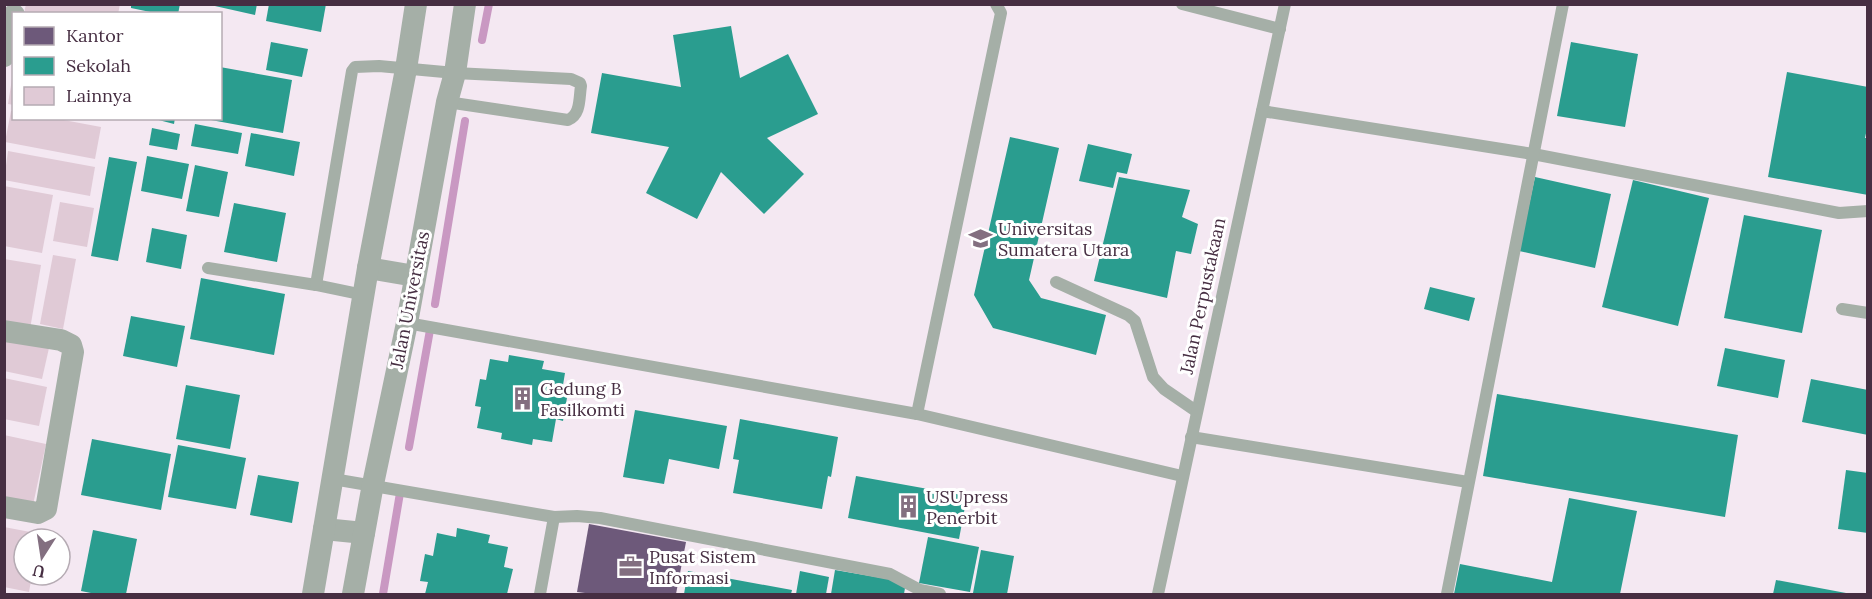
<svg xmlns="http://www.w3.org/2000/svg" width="1872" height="599" font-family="Lora,serif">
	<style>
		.offices { fill: #6d597a }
		.schools { fill: #2a9d8f }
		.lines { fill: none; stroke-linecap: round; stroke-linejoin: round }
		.stream { stroke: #c998c2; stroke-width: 8 }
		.building { fill: #e0cad6 }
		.service { stroke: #a5afa7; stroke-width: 12 }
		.minor { stroke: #a5afa7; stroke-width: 22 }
		.labels { text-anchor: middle; stroke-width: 6; stroke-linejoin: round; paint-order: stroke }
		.poi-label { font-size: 18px; fill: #462e42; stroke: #fff; text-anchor: start }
		.street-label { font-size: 18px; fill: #462e42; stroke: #fff }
	</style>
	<rect width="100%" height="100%" fill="#f4e8f2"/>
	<path class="offices" d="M589,524l97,18 -10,52h-83l-16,-2z"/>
	<g class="schools">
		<path d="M131,4h49l-2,10h-18l-29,-6z"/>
		<path d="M206,4h51l-2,11z"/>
		<path d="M269,4h57l-5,28 -55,-11z"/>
		<path d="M731,26l9,52 48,-24 30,60 -51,24 37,36 -40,40 -43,-42 -24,47 -51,-26 23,-46 -78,-14 11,-60 79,14 -8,-52z"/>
		<path d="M271,42l37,7 -6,28 -36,-7z"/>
		<path d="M1571,42l67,12 -13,73 -68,-11z"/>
		<path d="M220,67l72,13 -9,53 -72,-13 9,-2z"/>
		<path d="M1787,72l81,15v37l-3,14h3v57l-100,-18z"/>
		<path d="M151,118h24l-1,6z"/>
		<path d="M195,124l47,9 -4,21 -47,-8z"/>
		<path d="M152,128l28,6 -3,16 -28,-5z"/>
		<path d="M251,133l49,9 -6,34 -49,-10z"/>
		<path d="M1010,137l49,11 -30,132 12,18 65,17 -10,40 -103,-27 -19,-33z"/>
		<path d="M1088,144l44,10 -5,20 -10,-2 -4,16 -34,-7z"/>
		<path d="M147,156l42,8 -7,35 -41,-8z"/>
		<path d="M109,157l28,5 -19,99 -27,-5z"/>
		<path d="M195,165l33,7 -9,45 -33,-6z"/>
		<path d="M1119,177l71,13 -8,27 16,7 -7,30 -15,-3 -9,47 -73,-17z"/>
		<path d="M1535,177l76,17 -16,74 -76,-17z"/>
		<path d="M1633,180l76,18 -31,128 -76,-19z"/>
		<path d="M234,203l52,10 -9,49 -53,-10z"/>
		<path d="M1744,215l78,15 -20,103 -78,-15z"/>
		<path d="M152,228l35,7 -6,34 -35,-7z"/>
		<path d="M201,278l84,16 -11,61 -84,-16z"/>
		<path d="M1430,287l45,11 -6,23 -45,-12z"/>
		<path d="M131,316l54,10 -8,41 -54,-11z"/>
		<path d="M1725,348l60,12 -7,38 -61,-12z"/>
		<path d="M509,355l35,6 -2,8 23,4 -3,18 6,1 -5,29 -7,-2 -4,23 -19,-3 -1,6 -31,-6 1,-6 -25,-5 4,-21 -6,-1 5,-27 6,1 4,-21 18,3z"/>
		<path d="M1811,379l57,11v45l-66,-13z"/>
		<path d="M186,385l54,10 -10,54 -54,-10z"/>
		<path d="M1497,394l241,41 -13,82 -242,-41z"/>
		<path d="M635,410l92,16 -8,43 -50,-10 -5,25 -41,-7z"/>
		<path d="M740,419l98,18 -7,40 -3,-1 -6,33 -89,-16 6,-33 -6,-1z"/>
		<path d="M92,439l79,15 -10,56 -80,-15z"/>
		<path d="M178,445l68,13 -10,51 -68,-12z"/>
		<path d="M1846,470l22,3v60l-30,-4z"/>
		<path d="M258,475l41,7 -7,41 -42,-8z"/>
		<path d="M856,476l111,20 -8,43 -111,-21z"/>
		<path d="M1569,498l68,13 -17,83h-166l6,-30 92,18z"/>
		<path d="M457,528l33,7 -2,8 20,4 -4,20 9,2 -6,25h-82l3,-12 -8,-1 5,-27 8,2 4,-23 19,4z"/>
		<path d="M93,530l44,9 -11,55h-30l-15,-3z"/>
		<path d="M928,537l51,10 -9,45 -51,-9z"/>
		<path d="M981,550l33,6 -7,38 -34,-1z"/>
		<path d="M835,570l71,12 -2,12h-73z"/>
		<path d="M688,571l104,19 -1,4h-107z"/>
		<path d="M800,571l29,6 -3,17h-30z"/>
		<path d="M1776,580l70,13 -1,1h-72z"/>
	</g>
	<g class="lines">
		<g class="stream">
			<path d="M482,40l7,-36"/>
			<path d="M435,304l30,-183"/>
			<path d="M409,447l21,-117"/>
			<path d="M383,594l17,-101"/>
		</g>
	</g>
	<g class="building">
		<path d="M26,4h94l-2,10h-94z"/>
		<path d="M12,79h2v26l-6,-1z"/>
		<path d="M11,111h3v7h39l48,9 -6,32 -90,-17z"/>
		<path d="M8,151l87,16 -5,29 -86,-16z"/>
		<path d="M4,186l49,9 -11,58 -38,-7z"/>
		<path d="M60,202l34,6 -7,39 -34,-6z"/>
		<path d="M53,255l23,4 -13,70 -23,-5z"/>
		<path d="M4,259l37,6 -11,64 -26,-5z"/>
		<path d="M4,338l45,10 -7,31 -38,-8z"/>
		<path d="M4,378l43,9 -8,39 -35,-7z"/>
		<path d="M4,435l42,9 -13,61 -29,-6z"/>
		<path d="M4,527l37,7 -1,5h-16v36h8l-3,17 -25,-5z"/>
	</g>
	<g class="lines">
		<g class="service">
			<path d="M1182,4l98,25"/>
			<path d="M1262,111l271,43 306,59 29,-2"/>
			<path d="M208,268l108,17 48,10"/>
			<path d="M1056,282l72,33 7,6 18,56 11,12 32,22"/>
			<path d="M316,285l36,-214 3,-4 24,-1 76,7 116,6 9,4 1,3c-2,12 0,29 -13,34l-121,-18"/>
			<path d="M1842,309l26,4"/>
			<path d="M407,323l510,91 265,62"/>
			<path d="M917,414l84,-401 -5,-9"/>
			<path d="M1191,437l277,45"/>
			<path d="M333,479l221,38 23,-1 23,2 290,56 30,16 20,4"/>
			<path d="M540,594l14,-77"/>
			<path d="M1158,594l127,-590"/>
			<path d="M1447,594l116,-590"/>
		</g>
		<g class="minor">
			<path d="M4,56l10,-41"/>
			<path d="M368,268l47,8"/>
			<path d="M4,331l57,9 10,5 2,7 -27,157 -8,4 -34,-6"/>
			<path d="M324,529l40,4"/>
			<path d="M313,594l55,-326 38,-199 10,-65"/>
			<path d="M353,594l20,-110 34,-161 40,-221 8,-29 10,-69"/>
		</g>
	</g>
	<defs>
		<symbol id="university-bare" viewBox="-9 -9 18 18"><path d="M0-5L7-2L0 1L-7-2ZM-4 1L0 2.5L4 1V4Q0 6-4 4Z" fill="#836f80" stroke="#fff" stroke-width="2.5" paint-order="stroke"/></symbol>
		<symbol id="building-bare" viewBox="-9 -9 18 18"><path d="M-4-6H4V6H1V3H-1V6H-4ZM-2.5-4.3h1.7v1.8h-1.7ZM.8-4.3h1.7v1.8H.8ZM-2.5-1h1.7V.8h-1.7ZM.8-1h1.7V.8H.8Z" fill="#836f80" stroke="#fff" stroke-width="2.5" paint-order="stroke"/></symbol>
		<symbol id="office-bare" viewBox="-9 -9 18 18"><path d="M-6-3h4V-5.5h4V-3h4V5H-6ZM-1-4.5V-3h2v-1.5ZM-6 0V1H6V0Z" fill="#836f80" stroke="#fff" stroke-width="2.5" paint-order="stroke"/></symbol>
	</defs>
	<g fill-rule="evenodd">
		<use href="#university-bare" x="964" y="222" width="33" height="33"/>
		<use href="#building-bare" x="506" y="382" width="33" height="33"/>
		<use href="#building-bare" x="892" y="490" width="33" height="33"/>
		<use href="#office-bare" x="614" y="550" width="33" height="33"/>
	</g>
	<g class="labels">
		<g class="poi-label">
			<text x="998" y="235">Universitas<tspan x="998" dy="21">Sumatera Utara</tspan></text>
			<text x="540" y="395">Gedung B<tspan x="540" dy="21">Fasilkomti</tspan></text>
			<text x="926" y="503">USUpress<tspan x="926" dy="21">Penerbit</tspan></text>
			<text x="649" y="563">Pusat Sistem<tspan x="649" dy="21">Informasi</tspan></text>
		</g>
		<g class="street-label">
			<text transform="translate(1203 296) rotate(-78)" y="6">Jalan Perpustakaan</text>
			<text transform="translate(410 300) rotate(-79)" y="6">Jalan Universitas</text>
		</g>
	</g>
	<rect width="1872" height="599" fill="none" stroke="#462e42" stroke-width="12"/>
	<rect x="12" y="12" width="210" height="108" fill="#ffffff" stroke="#b5abb3" stroke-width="1.5"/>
	<rect x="24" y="27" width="30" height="18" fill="#6d597a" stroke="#b5abb3" stroke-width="1.5"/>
	<text x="66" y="42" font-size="18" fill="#462e42">Kantor</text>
	<rect x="24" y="57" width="30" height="18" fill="#2a9d8f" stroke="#b5abb3" stroke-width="1.5"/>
	<text x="66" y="72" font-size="18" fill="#462e42">Sekolah</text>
	<rect x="24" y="87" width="30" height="18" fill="#e0cad6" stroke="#b5abb3" stroke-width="1.5"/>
	<text x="66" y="102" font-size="18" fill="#462e42">Lainnya</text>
	<g transform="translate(42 557) rotate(192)"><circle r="28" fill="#ffffff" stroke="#b5abb3" stroke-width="1.5"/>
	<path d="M0-4.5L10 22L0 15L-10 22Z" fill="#836f80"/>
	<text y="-9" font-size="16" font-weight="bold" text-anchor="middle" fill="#462e42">U</text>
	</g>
</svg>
